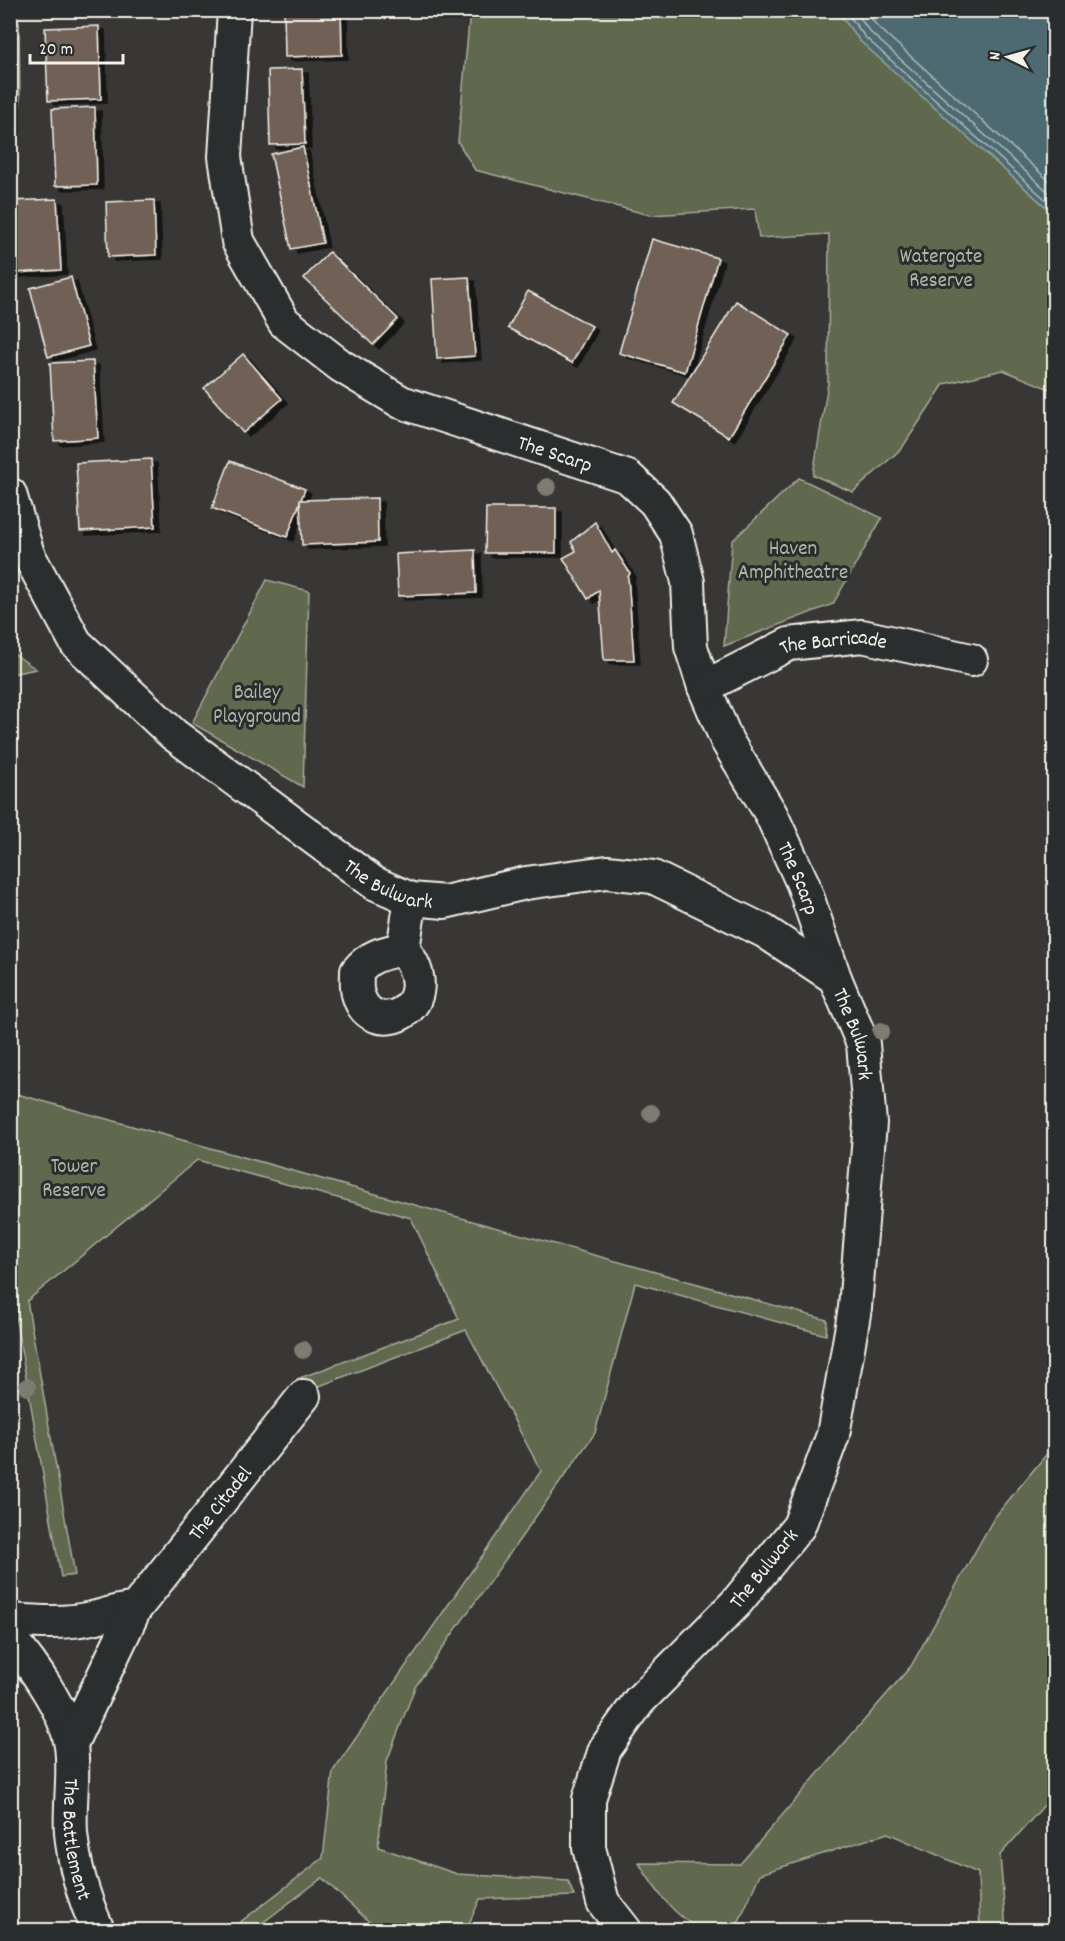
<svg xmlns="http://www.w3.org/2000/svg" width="1065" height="1941" font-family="Dekko,sans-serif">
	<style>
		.green { fill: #60674e; stroke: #aaac9b; stroke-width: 1.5 }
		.water { fill: #4e6a72; stroke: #90a0a1; stroke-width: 1.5 }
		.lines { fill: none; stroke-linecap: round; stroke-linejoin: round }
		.shore { stroke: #b2bbb9; stroke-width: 1.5 }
		.building { fill: #706157; stroke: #f4f1e8; stroke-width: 1.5; filter: url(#shadow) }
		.minor-casing { stroke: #f4f1e8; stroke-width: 36 }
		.minor { stroke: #2a2d2e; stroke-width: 32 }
		.tree { fill: #7b7b72 }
		.labels { text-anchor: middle; stroke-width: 6; stroke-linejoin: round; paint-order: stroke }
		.park-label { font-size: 21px; fill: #b1b3a3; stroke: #2a2d2e }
		.street-label { font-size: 21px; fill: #f4f1e8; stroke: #2a2d2e }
	</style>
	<defs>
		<filter id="shadow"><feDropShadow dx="6" dy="4" stdDeviation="0" flood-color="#0009"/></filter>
	</defs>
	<rect width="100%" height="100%" fill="#383736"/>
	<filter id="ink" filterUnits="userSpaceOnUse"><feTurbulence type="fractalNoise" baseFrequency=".0167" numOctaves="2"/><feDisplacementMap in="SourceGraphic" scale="12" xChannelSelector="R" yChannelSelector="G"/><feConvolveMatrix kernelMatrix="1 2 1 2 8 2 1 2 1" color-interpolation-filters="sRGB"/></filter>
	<g filter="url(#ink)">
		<g class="green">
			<path d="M470,11h367l23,30 194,173v177l-51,-21 -59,14 -42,64 -49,44 -40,-17 15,-92 1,-149 -70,4 -4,-29 -105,6 -175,-45 -17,-28z"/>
			<path d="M11,23h8l1,82 -9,1z"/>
			<path d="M799,478l83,40 -49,86 -109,42 8,-105z"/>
			<path d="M267,580l42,11 -6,196 -111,-64z"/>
			<path d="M10,652h1l25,17 -25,5z"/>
			<path d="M10,1092l817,228 -1,15 -191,-52 -40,150 -180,254 -28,74 -9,86 79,27 111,7 6,15 -94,3 -14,31h-88l-56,-52 -69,52h-23l93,-72 10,-87 208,-300 -75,-141 -165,63 -4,-14 162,-60 -48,-101 -214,-58 -170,141 48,274 -14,2 -48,-274h-2z"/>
			<path d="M1054,1445v349l-54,61 6,75h-26l-2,-57 -90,-40 -128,41 -25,56c-9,1 -24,3 -32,0 -29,-12 -49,-42 -64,-67l101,1 171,-198 83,-148z"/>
		</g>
		<path class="water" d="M837,11h217v203l-194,-173z"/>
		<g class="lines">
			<g class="shore">
				<path d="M845,10l20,27 189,170"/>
				<path d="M854,10l16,22 184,165"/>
				<path d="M865,10l12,16 177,159"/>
			</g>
		</g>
		<g class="building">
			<path d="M284,10h57l1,45 -57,2z"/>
			<path d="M99,26l2,73 -53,2 -3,-73z"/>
			<path d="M302,69l3,75 -35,1 -2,-75z"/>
			<path d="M95,107l2,78 -42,1 -3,-77z"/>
			<path d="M303,147l20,96 -32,6 -20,-95z"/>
			<path d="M57,199l4,71 -46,3 -4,-72z"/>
			<path d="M154,200l2,55 -48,2 -2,-55z"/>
			<path d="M652,239l66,19 -33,114 -66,-19z"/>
			<path d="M329,252l69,67 -25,26 -69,-67z"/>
			<path d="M71,277l18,69 -41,11 -18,-69z"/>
			<path d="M469,277l6,79 -38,3 -5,-80z"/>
			<path d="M528,291l64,35 -20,37 -64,-35z"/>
			<path d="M736,301l55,34 -62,102 -56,-34z"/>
			<path d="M243,354l39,45 -39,34 -39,-45z"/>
			<path d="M93,361l5,77 -44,3 -4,-78z"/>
			<path d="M151,459l4,68 -75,4 -4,-68z"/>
			<path d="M230,461l75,28 -18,48 -75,-29z"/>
			<path d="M377,498l1,44 -76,3 -2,-45z"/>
			<path d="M486,508h70v45h-71z"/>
			<path d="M595,522l17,31 3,-3 15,23 -2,4 6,83h-30l-5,-70 -11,9 -25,-41 13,-7 -5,-9z"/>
			<path d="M475,550l1,43 -78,3 -2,-42z"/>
		</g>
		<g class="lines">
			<defs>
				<g id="minor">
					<path id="s1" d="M234,10l-9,147 13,84 46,81 57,44 60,36 227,75 27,25 21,32 12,48 3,65 13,40 23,54 44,73 32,70 32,94"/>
					<path id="s2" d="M10,494l18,60 48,89 97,91 201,149 37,16 34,3 81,-19 81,-11 46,5 111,54 71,47 28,66 7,79 -15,185 -22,127 -34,91 -63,77 -97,98 -34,48 -16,50v49l14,54 22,28"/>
					<path id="s3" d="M704,687l85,-43 73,-8 109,24"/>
					<path d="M403,949c-19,4 -33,6 -46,22 0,7 -1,17 1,23 13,50 92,14 45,-45l8,-50"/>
					<path id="s4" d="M10,1620c29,2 54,4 82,-2 15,-3 27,-9 43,-9l169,-213"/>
					<path id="s5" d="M10,1638c22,26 56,73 61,108 4,28 -2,58 0,87 3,32 14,68 27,97"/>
					<path d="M71,1744l64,-135"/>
				</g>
			</defs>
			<use href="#minor" class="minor-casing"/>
			<use href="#minor" class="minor"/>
		</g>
		<g class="tree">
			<circle cx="547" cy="487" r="9"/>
			<circle cx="881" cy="1031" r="9"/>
			<circle cx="651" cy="1113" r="9"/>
			<circle cx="303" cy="1350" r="9"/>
			<circle cx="27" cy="1387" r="9"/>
		</g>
	</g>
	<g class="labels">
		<g class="park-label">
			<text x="941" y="262">Watergate<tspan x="941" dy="24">Reserve</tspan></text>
			<text x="793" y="554">Haven<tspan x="793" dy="24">Amphitheatre</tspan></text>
			<text x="257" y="698">Bailey<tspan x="257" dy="24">Playground</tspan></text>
			<text x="74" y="1172">Tower<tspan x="74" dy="24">Reserve</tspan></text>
		</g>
		<g class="street-label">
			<text dy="7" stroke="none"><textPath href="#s1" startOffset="630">The Scarp</textPath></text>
			<text dy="7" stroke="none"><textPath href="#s3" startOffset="140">The Barricade</textPath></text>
			<text dy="7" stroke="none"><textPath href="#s1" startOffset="1152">The Scarp</textPath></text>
			<text dy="7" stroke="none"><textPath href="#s2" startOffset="561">The Bulwark</textPath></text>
			<text dy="7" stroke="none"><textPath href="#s2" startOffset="1101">The Bulwark</textPath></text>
			<text dy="7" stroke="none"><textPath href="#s4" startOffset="262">The Citadel</textPath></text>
			<text transform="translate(763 1568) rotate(-51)" y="7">The Bulwark</text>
			<text dy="7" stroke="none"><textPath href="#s5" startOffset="219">The Battlement</textPath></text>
		</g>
	</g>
	<rect width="1065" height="1941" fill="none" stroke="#2a2d2e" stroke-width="36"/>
	<rect x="18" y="18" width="1029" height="1905" fill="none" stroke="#f4f1e8" stroke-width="2" filter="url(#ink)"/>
	<g transform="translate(1008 57) rotate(275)" stroke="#2a2d2e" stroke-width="4.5" paint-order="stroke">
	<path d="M0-4.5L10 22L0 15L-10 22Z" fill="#f4f1e8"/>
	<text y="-9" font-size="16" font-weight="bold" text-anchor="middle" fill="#f4f1e8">N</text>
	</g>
	<path d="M30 54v9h93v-9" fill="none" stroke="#f4f1e8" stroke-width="3"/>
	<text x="39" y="54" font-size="18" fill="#f4f1e8" stroke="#2a2d2e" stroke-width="4.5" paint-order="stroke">20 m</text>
</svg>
